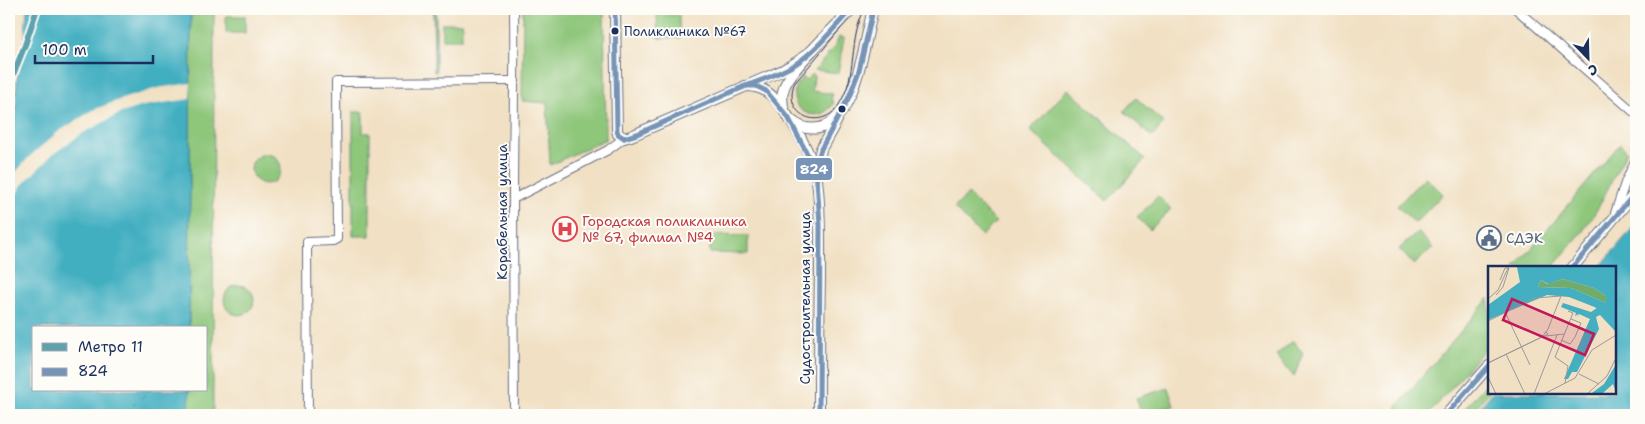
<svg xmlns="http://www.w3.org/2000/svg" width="1645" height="424" font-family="'Shantell Sans',sans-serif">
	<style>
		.green { fill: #8ec67a; stroke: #547a6c }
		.forest { fill: #72ab6a; stroke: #466d64 }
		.water { fill: #43afc1; stroke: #2f6f90 }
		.pier { fill: #f1e0c3 }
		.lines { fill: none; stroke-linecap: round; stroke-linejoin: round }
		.ferry { stroke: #295c81; stroke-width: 1; stroke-dasharray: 6 5; stroke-linecap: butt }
		.minor-casing { stroke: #666d81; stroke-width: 10 }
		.tertiary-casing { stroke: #666d81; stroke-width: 12 }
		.minor { stroke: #fff; stroke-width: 8 }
		.tertiary { stroke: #fff; stroke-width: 10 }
		.tram { stroke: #1b2f5e; stroke-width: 1 }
		.bus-1-casing { stroke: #fdfcf7; stroke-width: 9 }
		.bus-1 { stroke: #7794b7; stroke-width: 5 }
		.metro-1-casing { stroke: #fdfcf7; stroke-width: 10 }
		.metro-1 { stroke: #61a1ae; stroke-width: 6 }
		.bus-dot { fill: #1b2f5e; stroke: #fdfcf7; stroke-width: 2 }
		.labels { text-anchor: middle; stroke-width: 4; stroke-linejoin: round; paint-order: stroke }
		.bus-label { font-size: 13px; fill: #1b2f5e; stroke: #fdfcf7; text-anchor: start }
		.street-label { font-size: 14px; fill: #1b2f5e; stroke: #fdfcf7 }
		.health-label { font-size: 14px; fill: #be3a42; stroke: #fdfcf7; text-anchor: start }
		.service-label { font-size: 14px; fill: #4e5e75; stroke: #fdfcf7; text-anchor: start }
		.inset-river { fill: none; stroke: #43afc1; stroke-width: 2.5 }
		.inset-road { fill: none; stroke: #9b999b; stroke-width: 1 }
		.view { fill: #c2185b; fill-opacity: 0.15; stroke: #c2185b; stroke-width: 2.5 }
		.inset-edge { fill: none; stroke: #1b2f5e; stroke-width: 2.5 }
		.line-badge { stroke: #fdfcf7; stroke-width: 2 }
		.badge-label { font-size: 14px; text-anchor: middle; font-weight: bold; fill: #fff }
	</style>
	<rect width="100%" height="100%" fill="#fdfcf7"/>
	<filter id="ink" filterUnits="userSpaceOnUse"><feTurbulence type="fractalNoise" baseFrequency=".02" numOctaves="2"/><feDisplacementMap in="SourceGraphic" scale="10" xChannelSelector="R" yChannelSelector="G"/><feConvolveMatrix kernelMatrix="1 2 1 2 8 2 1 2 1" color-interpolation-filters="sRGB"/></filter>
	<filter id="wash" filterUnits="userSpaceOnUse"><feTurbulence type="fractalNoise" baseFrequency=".0096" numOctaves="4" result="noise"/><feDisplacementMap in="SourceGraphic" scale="20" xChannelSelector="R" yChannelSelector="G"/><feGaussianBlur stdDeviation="1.12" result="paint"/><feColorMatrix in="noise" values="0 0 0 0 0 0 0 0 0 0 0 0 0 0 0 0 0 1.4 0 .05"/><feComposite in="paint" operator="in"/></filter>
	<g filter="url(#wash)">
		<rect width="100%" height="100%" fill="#f1e0c3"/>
		<g class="green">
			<path d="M191,9h23l-1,406h-24v-25h17v-62h-17z"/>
			<path d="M523,9h81l2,130 -56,26 -3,-62 -25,-2z"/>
			<path d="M657,15h22l1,23h-22z"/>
			<rect x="226" y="16" width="19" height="17"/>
			<rect x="442" y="23" width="20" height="16"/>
			<path d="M839,37l5,1 -6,35 -23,-3 20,-24z"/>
			<path d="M812,74l2,2 -2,15 21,3 -2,6 3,2c-13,26 -49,8 -38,-15 1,-4 5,-7 7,-10l3,3z"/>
			<path d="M1068,89l77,70 -38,42 -77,-71z"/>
			<path d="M1136,98l28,25 -12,14 -28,-26z"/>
			<path d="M353,112h10v21h7v103h-17z"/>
			<path d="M1620,144l7,7 -29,57 -15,23 -31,37h-37z"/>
			<circle cx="266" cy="169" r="15"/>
			<path d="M1425,177l18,17 -28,29 -18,-17z"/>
			<path d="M968,194l28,28 -14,14 -28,-28z"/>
			<path d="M1158,196l13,13 -21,21 -13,-13z"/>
			<path d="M1418,232l15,16 -19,17 -15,-16z"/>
			<path d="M710,235l38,1v18l-38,-1z"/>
			<circle cx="239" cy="300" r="15"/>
			<path d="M1489,298v46l-61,71h-38z"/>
			<path d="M1293,341l10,12 -9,24 -18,-22z"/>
			<path d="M1489,381v11l-20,23h-10z"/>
			<path d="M1168,388l6,18 -32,9 -6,-17z"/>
		</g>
		<path class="forest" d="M433,9h3v63h-2z"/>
		<g class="water">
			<path d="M27,9h164l-2,319h-155v62h155v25h-180v-268l7,-35 1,-34 7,-29z"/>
			<path d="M1636,224v191h-163l19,-22h122v-125h-15z"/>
		</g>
		<path class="pier" d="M191,83l-1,16 -47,7 -22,7 -38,20 -30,21 -31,31 -13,20v-25l20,-23 29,-25 35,-22 29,-11 36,-11z"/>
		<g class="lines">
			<path class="ferry" d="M127,415l2,-6 21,-19"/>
		</g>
	</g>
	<g filter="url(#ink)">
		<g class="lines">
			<defs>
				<g id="minor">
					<path d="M514,9c1,63 -1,126 -1,190 0,72 1,144 1,216"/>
					<path d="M1516,9l120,105"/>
					<path d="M513,199l95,-49 16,-12"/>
					<path d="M1614,216l11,-33 11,-24"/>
					<path d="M308,415l-1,-173 26,-1 4,-2 -1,-157 179,-1"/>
				</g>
				<g id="tertiary">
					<path d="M615,9l2,121 1,4 6,4 7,-2 150,-65 16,-9 17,-13"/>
					<path d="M745,86c9,0 15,1 22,6 19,14 46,64 50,88 4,31 3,63 3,95 -1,47 -1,93 -1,140"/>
					<path d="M784,111c-2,-8 -3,-16 0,-23 5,-18 53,-63 68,-79"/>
					<path d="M791,120c8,7 17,10 28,8 37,-7 46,-89 54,-119"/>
					<path d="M817,172l4,-23 16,-29"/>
					<path d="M1572,268l64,-76"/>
					<path d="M1446,415l43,-49"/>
				</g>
			</defs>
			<use href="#minor" class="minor-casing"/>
			<use href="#tertiary" class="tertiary-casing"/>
			<use href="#minor" class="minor"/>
			<use href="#tertiary" class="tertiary"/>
			<path class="tram" d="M857,9l-63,75c-11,32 27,48 45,21 19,-29 9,-67 26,-96"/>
			<defs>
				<g id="bus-1">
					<path d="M615,9l2,121 1,4 6,4"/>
					<path d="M737,90c20,-9 42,-15 60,-27 21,-14 37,-36 55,-54"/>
					<path d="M624,138l13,-4 108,-48h11l10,5 22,26 26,50 3,13 3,45 -1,190"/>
					<path d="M817,182l1,-23 3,-10 28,-52 10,-26 13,-56 -3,-6"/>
					<path d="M1572,268l64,-76"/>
					<path d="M1446,415l43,-49"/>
				</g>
			</defs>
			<use href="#bus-1" class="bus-1-casing"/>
			<use href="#bus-1" class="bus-1"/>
			<defs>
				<path id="metro-1" d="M9,85l16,-40 12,-36"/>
			</defs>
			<use href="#metro-1" class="metro-1-casing"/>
			<use href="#metro-1" class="metro-1"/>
		</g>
	</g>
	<defs>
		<symbol id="hospital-ring" viewBox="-11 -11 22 22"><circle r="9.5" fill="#fdfcf7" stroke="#e0444e" stroke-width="1.5"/><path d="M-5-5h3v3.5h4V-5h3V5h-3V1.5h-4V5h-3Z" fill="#e0444e"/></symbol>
		<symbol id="civic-ring" viewBox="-11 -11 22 22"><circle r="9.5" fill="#fdfcf7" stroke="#5c6f8a" stroke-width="1.5"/><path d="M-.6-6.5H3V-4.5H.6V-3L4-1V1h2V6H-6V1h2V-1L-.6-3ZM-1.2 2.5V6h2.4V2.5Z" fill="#5c6f8a"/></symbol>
	</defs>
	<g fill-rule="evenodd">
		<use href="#hospital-ring" x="551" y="215" width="28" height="28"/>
		<use href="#civic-ring" x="1475" y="224" width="28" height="28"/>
	</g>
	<g class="bus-dot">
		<circle cx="615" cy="31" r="4.5"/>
		<circle cx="842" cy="109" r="4.5"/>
	</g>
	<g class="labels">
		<g class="bus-label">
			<text x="624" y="36">Поликлиника №67</text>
		</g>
		<g class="street-label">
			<text transform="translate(502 212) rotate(-90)" y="5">Корабельная улица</text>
			<text transform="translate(805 298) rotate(-90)" y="5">Судостроительная улица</text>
		</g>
		<g class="health-label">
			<text x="582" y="226">Городская поликлиника<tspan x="582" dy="16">№ 67, филиал №4</tspan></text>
		</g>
		<g class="service-label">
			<text x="1506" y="243">СДЭК</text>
		</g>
	</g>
	<g transform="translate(1488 266)">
		<rect width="128" height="128" fill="#f1e0c3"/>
		<path d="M75,13l31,9 12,8v7l-35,-15 -33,-1 3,-7 6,4z" fill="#72ab6a"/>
		<path d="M23,0h104v65l-15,-16 -4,2 3,12 -22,43h-5l-4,7h-4l26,-60 -11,-5 -2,3 1,-3 -3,2 1,-3 -15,-6 2,-4 28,9 6,-4 -28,-11 -22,-2 -59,25v-15l32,-23 -3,-15zM75,13l31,9 12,8v7l-35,-15 -33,-1 3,-7 7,4zM127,100v23l-2,-5 -10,9h-11l12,-9z" fill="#43afc1" fill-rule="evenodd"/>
		<path class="inset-river" d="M0,42l6,1 12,-5 22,-14 12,-15 32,-4 26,9 16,12 -6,14 -36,-14 -7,3 7,-2 22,9 4,7M111,43l17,1M97,67l13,-23"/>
		<path class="inset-road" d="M8,29l7,-8 6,-19h-4l-5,12M0,33l10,-9 11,-24M18,48l24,51M0,55l47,-23 26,-2M58,70l18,-2M73,74l9,4 5,-7 6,-14 -10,-4M18,88l19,40M0,97l54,-26 6,-8 13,-33M0,97l60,-29 -2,-2M91,108l20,10M0,111l8,17M77,117l3,-17 -13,-9 18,-44 -5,-2M46,128l23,-59M56,128l31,-16 17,-28 24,-15M99,128l20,-18 9,-18"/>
		<path class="view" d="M24,33l82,35 -9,21 -82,-35z"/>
		<rect width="128" height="128" class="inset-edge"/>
	</g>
	<rect class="line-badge" x="795" y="157" width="38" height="24" rx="5" fill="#7794b7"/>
	<g class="badge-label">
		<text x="814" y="174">824</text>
	</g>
	<rect width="1645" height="424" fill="none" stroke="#fdfcf7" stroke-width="30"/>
	<rect x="32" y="326" width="175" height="65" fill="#fdfcf7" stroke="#a3aaba"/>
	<rect x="42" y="343" width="25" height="8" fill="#61a1ae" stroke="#a3aaba"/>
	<text x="78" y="352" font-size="15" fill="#1b2f5e">Метро 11</text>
	<rect x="42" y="368" width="25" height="8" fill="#7794b7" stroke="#a3aaba"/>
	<text x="78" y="376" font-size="15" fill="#1b2f5e">824</text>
	<g transform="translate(1588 58) rotate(157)" stroke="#fdfcf7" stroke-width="4" paint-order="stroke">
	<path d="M0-4L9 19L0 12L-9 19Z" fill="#1b2f5e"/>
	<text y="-8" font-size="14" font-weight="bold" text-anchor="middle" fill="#1b2f5e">С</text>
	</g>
	<path d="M35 55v8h118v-8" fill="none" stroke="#1b2f5e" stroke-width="2.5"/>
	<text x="42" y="55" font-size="15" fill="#1b2f5e" stroke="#fdfcf7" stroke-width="4" paint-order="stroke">100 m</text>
</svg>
